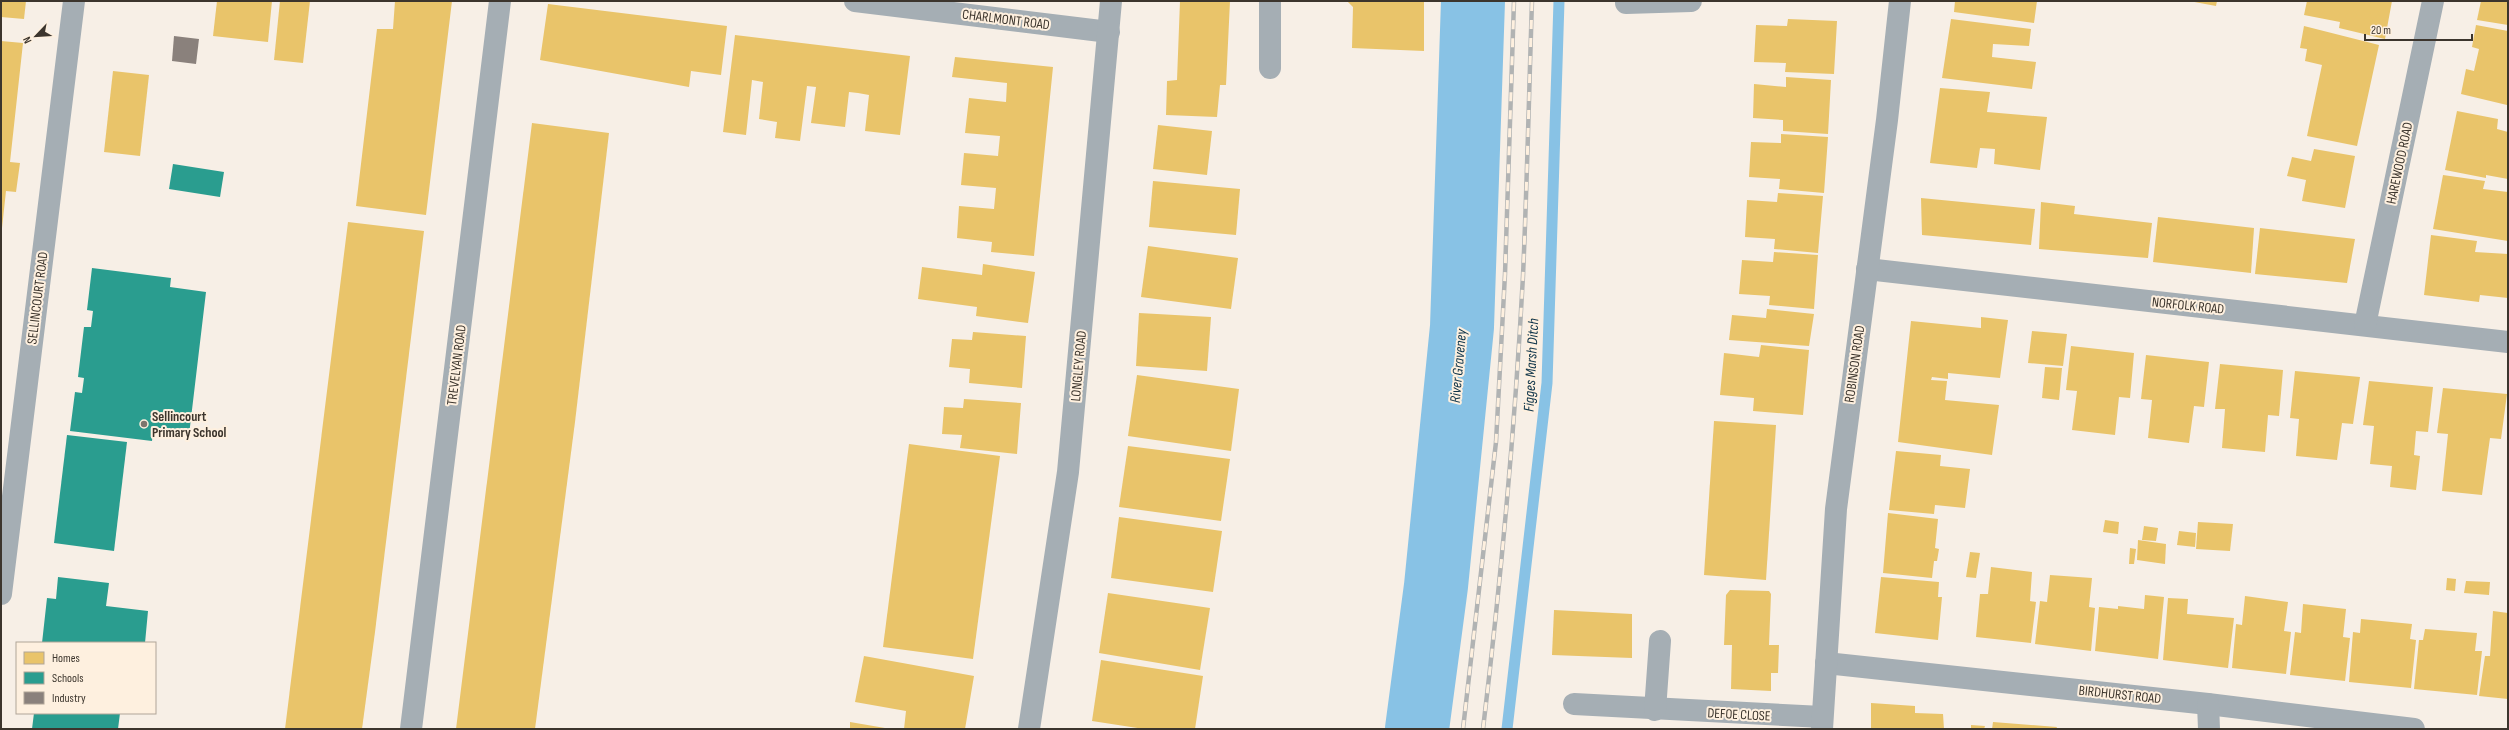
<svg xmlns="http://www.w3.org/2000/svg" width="2509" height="730" font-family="'Sofia Sans Condensed',sans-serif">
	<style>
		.homes { fill: #e9c46a }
		.schools { fill: #2a9d8f }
		.industry { fill: #8a817c }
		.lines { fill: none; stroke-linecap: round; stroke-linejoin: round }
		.stream { stroke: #88c2e5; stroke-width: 11 }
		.river { stroke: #88c2e5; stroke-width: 64 }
		.minor { stroke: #a5aeb4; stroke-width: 22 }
		.rail-casing { stroke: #b1b3b3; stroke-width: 4.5 }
		.rail { stroke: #fef0df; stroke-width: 3; stroke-dasharray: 9; stroke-linecap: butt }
		.poi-dot { fill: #7d766e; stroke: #fef0df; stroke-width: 1.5 }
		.labels { text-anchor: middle; stroke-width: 4; stroke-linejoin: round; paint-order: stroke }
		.street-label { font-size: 14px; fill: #3c352d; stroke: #fef0df }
		.poi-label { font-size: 14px; font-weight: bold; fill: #3c352d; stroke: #fef0df; text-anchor: start }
		.water-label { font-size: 15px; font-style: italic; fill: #0e344a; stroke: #fef0df }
	</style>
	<rect width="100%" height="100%" fill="#f7efe6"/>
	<g class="homes">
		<path d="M1,1h25l-2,18 -23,-2z"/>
		<path d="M217,1h55l-4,41 -55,-6z"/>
		<path d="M280,1h30l-7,62 -29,-3z"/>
		<path d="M395,1h57l-26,214 -70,-9 21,-177h16z"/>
		<path d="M1180,1h50l-4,84h-6l-3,32 -51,-2 1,-34 10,-1z"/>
		<path d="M1347,1h77v50l-72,-3 1,-41z"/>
		<path d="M1955,1h82l-3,22 -80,-11z"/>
		<path d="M2189,1h28l-1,5z"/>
		<path d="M2307,1h85l-7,38 -46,-11 1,-6 -36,-7z"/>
		<path d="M2481,1h27v24l-31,-5z"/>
		<path d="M548,4l179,22 -6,49 -30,-4 -2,16 -149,-27z"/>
		<path d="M1788,19l49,2 -3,53 -49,-2 1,-9 -32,-1 2,-37 31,1z"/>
		<path d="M1951,19l80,10 -2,17 -36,-2 -1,13 44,5 -4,27 -90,-11z"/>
		<path d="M2476,25l32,6 -1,74 -46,-11 5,-25 8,2 5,-22 -7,-2z"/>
		<path d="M2304,26l75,19 -22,101 -50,-10 15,-71 -17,-4 2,-12 -7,-1z"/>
		<path d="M735,35l175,21 -10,79 -35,-4 4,-36 -11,-2 -9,-1 -4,35 -34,-4 5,-36 -9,-1 -7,55 -25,-3 2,-16 -18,-3 4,-37 -11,-2 -6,55 -23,-3z"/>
		<path d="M1,41l22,2 -13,119 10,1 -4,29 -10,-1 -4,37z"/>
		<path d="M955,57l98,10 -19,189 -43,-4 1,-10 -35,-4 2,-32 35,3 2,-21 -35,-3 3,-32 34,3 2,-20 -35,-3 4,-35 37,4 1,-19 -55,-6z"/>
		<path d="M113,71l36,4 -9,81 -36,-4z"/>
		<path d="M1786,77l45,3 -3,54 -45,-3v-11l-30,-2 1,-34 32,3z"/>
		<path d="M1940,88l50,4 -3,20 60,5 -7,53 -46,-6 1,-15 -15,-1 -3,20 -47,-5z"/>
		<path d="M2457,111l41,8 -1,10 11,3v47l-22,-4v3l-41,-8z"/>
		<path d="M532,123l77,10 -34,289 -40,307h-79z"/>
		<path d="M1158,125l54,6 -5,44 -54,-6z"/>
		<path d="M1781,134l47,3 -4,56 -45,-4 1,-10 -31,-2 2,-35 30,1z"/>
		<path d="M2314,149l41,7 -10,52 -43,-7 4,-21 -19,-4 5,-19 19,4z"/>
		<path d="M2443,175l42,6 -2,8 25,3v49l-75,-12z"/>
		<path d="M1153,181l87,8 -4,46 -87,-8z"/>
		<path d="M1778,193l45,3 -5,57 -44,-4 1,-10 -30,-2 2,-37 30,2z"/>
		<path d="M1921,198l114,11 -4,36 -109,-10z"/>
		<path d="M2041,202l34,4 -1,8 78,9 -4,35 -109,-9z"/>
		<path d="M2158,217l96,11 -3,45 -98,-11z"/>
		<path d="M348,222l76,9 -49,401 -13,97h-77z"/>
		<path d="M2260,228l95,11 -8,44 -92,-9z"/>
		<path d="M2431,235l46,6 -2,11 33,2v44l-28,-3 -1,7 -55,-7z"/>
		<path d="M1148,246l90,12 -7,51 -90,-12z"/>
		<path d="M1774,252l44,3 -4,54 -45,-4 1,-9 -31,-2 3,-34 31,2z"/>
		<path d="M983,264l52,8 -7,51 -52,-7 1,-9 -59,-8 4,-32 60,8z"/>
		<path d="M1767,309l47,5 -5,32 -80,-6 3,-25 34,3z"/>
		<path d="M1139,313l72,4 -4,54 -71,-5z"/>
		<path d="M1981,317l27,3 -8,58 -52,-5v6l-16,-2 -1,3 16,1 -2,19 54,5 -7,50 -94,-13 13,-121 70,7z"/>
		<path d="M2032,331l35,3 -4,32 -35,-3z"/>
		<path d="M973,332l53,4 -4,52 -53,-5 1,-14 -21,-2 3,-28 20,1z"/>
		<path d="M1761,345l48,5 -6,65 -50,-4 1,-13 -34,-3 4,-42 35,4z"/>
		<path d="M2071,346l63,7 -4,45 -11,-1 -4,38 -43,-5 5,-39 -11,-1z"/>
		<path d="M2146,355l63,7 -5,45 -10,-1 -5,37 -41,-5 4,-38 -11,-1z"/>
		<path d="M2220,364l63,6 -4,46 -11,-1 -3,37 -43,-4 3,-39h-10z"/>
		<path d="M2045,367l17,1 -3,32 -17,-2z"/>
		<path d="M2295,371l65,6 -7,47 -11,-1 -5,37 -41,-4 3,-37 -9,-1z"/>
		<path d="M1137,375l102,14 -8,62 -103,-15z"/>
		<path d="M2369,381l64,6 -5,45 -12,-1 -2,24 6,1 -4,34 -26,-3 2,-21 -22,-2 4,-38 -11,-1z"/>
		<path d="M2443,388l64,6 -6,45 -11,-1 -8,57 -40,-4 6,-57 -11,-1z"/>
		<path d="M964,399l57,4 -4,51 -57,-6 2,-13 -20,-1 2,-27 19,1z"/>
		<path d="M1714,421l62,4 -10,155 -62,-5z"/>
		<path d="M909,444l91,12 -27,203 -90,-12z"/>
		<path d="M1128,446l102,13 -9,62 -102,-14z"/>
		<path d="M1896,451l45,4 -1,11 30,3 -5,39 -30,-3 -1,9 -45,-4z"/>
		<path d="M1888,513l50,6 -3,29 4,1 -2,12h-3l-2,17 -49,-5z"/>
		<path d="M1119,517l103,14 -9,61 -102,-14z"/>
		<path d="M2105,520l14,2 -1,12 -15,-2z"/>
		<path d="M2198,522l35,2 -3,27 -34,-2z"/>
		<path d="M2144,526l14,2 -2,13 -14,-1z"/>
		<path d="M2179,531l17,2 -1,14 -18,-2z"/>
		<path d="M2138,540l28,4 -1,20 -28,-4z"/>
		<path d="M2130,548l6,1 -2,15h-5z"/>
		<path d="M1970,552l10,1 -4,25 -10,-1z"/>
		<path d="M1991,567l41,5 -2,29 6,1 -5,41 -55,-6 4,-43h8z"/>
		<path d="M2050,575l42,3 -3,29 6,1 -4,43 -56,-7 5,-43 7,1z"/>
		<path d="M1881,577l58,5 -1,15h4l-4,43 -63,-7z"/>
		<path d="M2447,578l9,1 -1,12 -9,-1z"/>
		<path d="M2466,581l24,1 -1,13 -25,-2z"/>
		<path d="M1730,590l39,1 2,3 -2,51h10l-1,28h-7v18l-40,-2 1,-44h-8l2,-50z"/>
		<path d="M1108,593l102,15 -10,62 -101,-17z"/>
		<path d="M2145,595l19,2 -6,62 -63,-8 4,-44 19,2v-3l26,3z"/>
		<path d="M2245,596l43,6 -4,29 7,1 -5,42 -54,-6 4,-44 6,1z"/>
		<path d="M2168,598l20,1 -1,15 47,4 -6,50 -65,-8z"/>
		<path d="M2303,604l43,5 -3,28 7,1 -5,43 -55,-6 5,-43 6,1z"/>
		<path d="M1554,610l78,4v44l-80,-3z"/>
		<path d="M2493,611l15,2v86l-29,-3 6,-40h5z"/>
		<path d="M2361,619l51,5 -2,15 6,1 -5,48 -62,-6 4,-50 7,1z"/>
		<path d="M2425,629l52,4 -2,18h7l-5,44 -63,-6 5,-49h4z"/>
		<path d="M864,656l110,20 -9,53h-61l2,-18 -51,-9z"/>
		<path d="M1101,660l102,16 -8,53h-51l-52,-8z"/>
		<path d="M1871,703l44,3v7l28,1 1,15h-73z"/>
		<path d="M850,722l35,6v1h-35z"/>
		<path d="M1993,722l64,5 -1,2h-64z"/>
		<path d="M1971,725l14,1 -1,3h-13z"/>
	</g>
	<g class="schools">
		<path d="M173,164l51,8 -4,25 -51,-8z"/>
		<path d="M92,268l79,10 -1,9 36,5 -17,143 -36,-4 -1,10 -82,-10 5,-39 7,1 2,-15 -6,-1 6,-50h7l2,-16 -6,-1z"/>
		<path d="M67,435l60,7 -13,109 -60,-8z"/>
		<path d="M58,577l51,6 -3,23 42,5 -3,32h-103l5,-45 9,1z"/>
		<path d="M34,713h86l-2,16h-86z"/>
	</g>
	<path class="industry" d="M174,36l25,3 -3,25 -24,-3z"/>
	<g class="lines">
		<path class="stream" d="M1507,729l40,-346 12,-382"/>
		<path class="river" d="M1417,729l19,-143 26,-259 11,-326"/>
		<g class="minor">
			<path d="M855,1l254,31"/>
			<path d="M1626,1v2l65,-2"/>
			<path d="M1270,68v-67"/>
			<path d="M1867,269l641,73"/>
			<path d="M2365,325l68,-324"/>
			<path d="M1,594l73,-593"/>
			<path d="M1826,663l382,41 206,25"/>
			<path d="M1574,704l248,13"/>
			<path d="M2208,704l1,25"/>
			<path d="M1655,710l5,-69"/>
			<path d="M411,729l89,-728"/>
			<path d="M1029,729l39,-257 43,-471"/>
			<path d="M1822,729l14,-220 51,-389 13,-119"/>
		</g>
		<defs>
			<g id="rail">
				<path d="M1463,729l33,-287 9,-168 9,-273"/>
				<path d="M1483,729c18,-150 32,-302 40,-453 4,-92 6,-183 9,-275"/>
			</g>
		</defs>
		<use href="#rail" class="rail-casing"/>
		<use href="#rail" class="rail"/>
	</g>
	<circle class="poi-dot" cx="144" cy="424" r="4"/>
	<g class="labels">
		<g class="street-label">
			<text transform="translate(1006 19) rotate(7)" y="5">CHARLMONT ROAD</text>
			<text transform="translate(2399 163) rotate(-78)" y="5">HAREWOOD ROAD</text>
			<text transform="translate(37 298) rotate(-83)" y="5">SELLINCOURT ROAD</text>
			<text transform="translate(2188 305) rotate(6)" y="5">NORFOLK ROAD</text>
			<text transform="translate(1854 364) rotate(-82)" y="5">ROBINSON ROAD</text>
			<text transform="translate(456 365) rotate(-83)" y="5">TREVELYAN ROAD</text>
			<text transform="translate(1078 366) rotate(-85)" y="5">LONGLEY ROAD</text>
			<text transform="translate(2120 694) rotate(6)" y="5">BIRDHURST ROAD</text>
			<text transform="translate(1739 714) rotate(3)" y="5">DEFOE CLOSE</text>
		</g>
		<g class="poi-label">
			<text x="152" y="421">Sellincourt<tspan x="152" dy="16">Primary School</tspan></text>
		</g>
		<g class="water-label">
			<text transform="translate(1531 365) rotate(-87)" y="5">Figges Marsh Ditch</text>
			<text transform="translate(1458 366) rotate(-85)" y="5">River Graveney</text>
		</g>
	</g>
	<rect width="2509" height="730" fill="none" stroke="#3c352d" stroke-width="4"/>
	<rect x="16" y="642" width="140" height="72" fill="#fef0df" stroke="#b0a598"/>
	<rect x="24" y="652" width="20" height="12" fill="#e9c46a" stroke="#b0a598"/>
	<text x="52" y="662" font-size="12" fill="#3c352d">Homes</text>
	<rect x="24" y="672" width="20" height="12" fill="#2a9d8f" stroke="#b0a598"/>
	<text x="52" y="682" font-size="12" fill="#3c352d">Schools</text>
	<rect x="24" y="692" width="20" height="12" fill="#8a817c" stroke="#b0a598"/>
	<text x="52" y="702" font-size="12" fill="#3c352d">Industry</text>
	<g transform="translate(36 36) rotate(245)" stroke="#fef0df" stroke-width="3" paint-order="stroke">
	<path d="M0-3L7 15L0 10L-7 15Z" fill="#3c352d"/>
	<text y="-6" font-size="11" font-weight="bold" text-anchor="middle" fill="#3c352d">N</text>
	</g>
	<path d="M2365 34v6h107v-6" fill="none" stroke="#3c352d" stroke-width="2"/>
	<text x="2371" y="34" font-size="12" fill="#3c352d" stroke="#fef0df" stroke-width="3" paint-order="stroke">20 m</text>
</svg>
